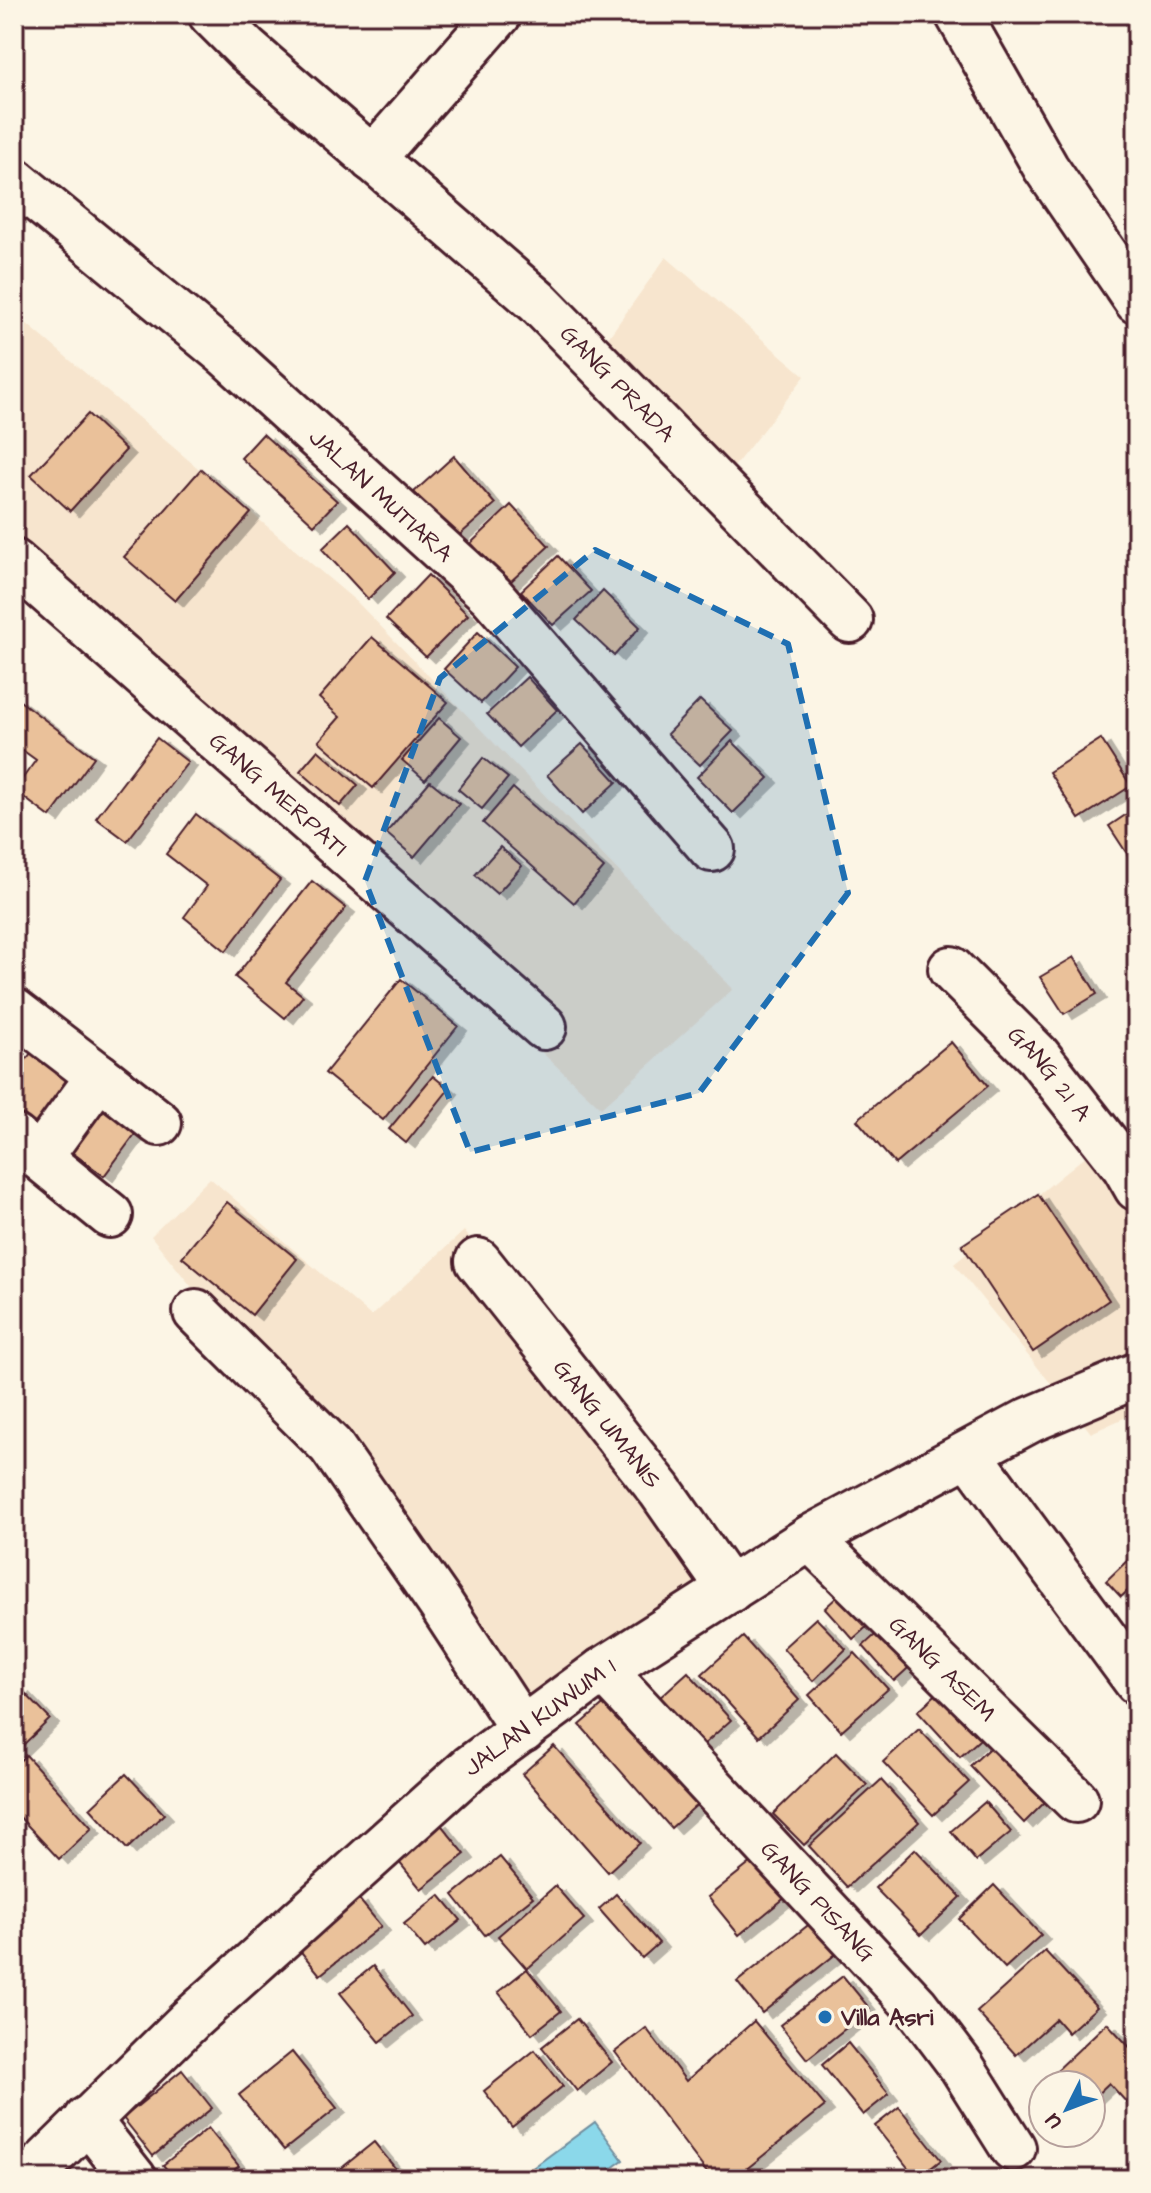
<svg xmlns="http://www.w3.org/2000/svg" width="1151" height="2193" font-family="'Architects Daughter',sans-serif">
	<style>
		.built { fill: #f7e5ce }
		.water { fill: #8bd8ea; stroke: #718e9e; stroke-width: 2 }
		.building { fill: #eac19a; stroke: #4a1f2b; stroke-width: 2; filter: url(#shadow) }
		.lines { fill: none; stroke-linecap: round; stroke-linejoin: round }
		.street-casing { stroke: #4a1f2b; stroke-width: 50 }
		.street { stroke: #fcf5e5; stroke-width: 44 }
		.marked { fill: #1f6fb2; fill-opacity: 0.2; stroke: #1f6fb2; stroke-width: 6; stroke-dasharray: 16 10; stroke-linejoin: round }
		.poi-dot { fill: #1f6fb2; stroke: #fcf5e5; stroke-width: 3 }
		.labels { text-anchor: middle; stroke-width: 7; stroke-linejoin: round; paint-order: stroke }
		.street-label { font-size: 24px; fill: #4a1f2b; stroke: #fcf5e5 }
		.poi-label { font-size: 24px; font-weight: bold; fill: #4a1f2b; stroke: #fcf5e5; text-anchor: start }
	</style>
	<defs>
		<filter id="shadow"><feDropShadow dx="9" dy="5" stdDeviation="0" flood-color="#0004"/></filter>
	</defs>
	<rect width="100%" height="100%" fill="#fcf5e5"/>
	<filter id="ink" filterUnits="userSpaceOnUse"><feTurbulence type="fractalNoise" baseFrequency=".0125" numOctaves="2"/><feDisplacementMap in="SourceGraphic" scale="16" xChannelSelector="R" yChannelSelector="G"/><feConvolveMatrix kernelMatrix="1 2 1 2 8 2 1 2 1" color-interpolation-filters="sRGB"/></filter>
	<g filter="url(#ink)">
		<g class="built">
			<path d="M666,257l139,119 -86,110 -126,-127z"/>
			<path d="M14,313l343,289 376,387 -132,119 -587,-552z"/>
			<path d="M1088,1154l49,70v188l-46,21 -137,-169z"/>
			<path d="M210,1178l161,138 93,-85 276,352 -201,138 -388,-485z"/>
		</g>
		<path class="water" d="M595,2122l28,38 -26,19 -78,-1z"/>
		<g class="building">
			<path d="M88,414l38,36 -56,61 -39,-36z"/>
			<path d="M263,434l74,67 -23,24 -73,-67z"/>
			<path d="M454,456l41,48 -40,35 -41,-47z"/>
			<path d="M201,469l50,44 -76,88 -51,-44z"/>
			<path d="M511,505l38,41 -40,37 -38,-40z"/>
			<path d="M349,523l46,49 -27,27 -46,-50z"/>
			<path d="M558,556l33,35 -38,34 -32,-34z"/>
			<path d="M428,575l40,40 -42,42 -40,-38z"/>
			<path d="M603,591l37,36 -26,29 -38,-36z"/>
			<path d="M478,632l37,35 -34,36 -37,-34z"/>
			<path d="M372,637l76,65 -75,86 -54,-47 21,-24 -21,-19z"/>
			<path d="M527,677l30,33 -39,37 -31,-33z"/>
			<path d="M16,698l78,59 -44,60 -36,-27 22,-30 -22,-16z"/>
			<path d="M700,700l33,31 -33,34 -33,-31z"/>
			<path d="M439,718l22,19 -36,43 -23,-20z"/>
			<path d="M157,738l31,24 -61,79 -31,-23z"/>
			<path d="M1101,739l30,47 -52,33 -30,-47z"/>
			<path d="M732,741l37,37 -36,35 -36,-36z"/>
			<path d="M582,744l35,38 -35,32 -35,-39z"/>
			<path d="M318,750l40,35 -18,21 -40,-35z"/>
			<path d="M483,758l25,20 -26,31 -24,-20z"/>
			<path d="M430,781l29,23 -45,53 -28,-24z"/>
			<path d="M513,788l91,80 -30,35 -91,-80z"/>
			<path d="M1136,808l1,2v59l-28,-43z"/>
			<path d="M196,814l84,66 -54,71 -42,-34 23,-31 -41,-32z"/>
			<path d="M500,847l22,19 -25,28 -22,-19z"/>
			<path d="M312,881l34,27 -60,74 17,14 -18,22 -50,-41z"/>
			<path d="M1074,957l23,37 -33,20 -24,-37z"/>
			<path d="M401,979l57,47 -75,94 -58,-47z"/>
			<path d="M951,1042l37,44 -93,78 -38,-44z"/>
			<path d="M35,1048l48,37 -39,51 -30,-24v-37z"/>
			<path d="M433,1076l16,13 -43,54 -17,-14z"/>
			<path d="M92,1097l46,33 -34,46 -46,-34z"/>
			<path d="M1038,1194l71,106 -76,52 -71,-107z"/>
			<path d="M227,1202l70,57 -45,56 -70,-58z"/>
			<path d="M1131,1557l6,6v19l-16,15 -15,-16z"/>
			<path d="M851,1584l29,31 -27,24 -28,-31z"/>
			<path d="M1137,1595v21l-10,-12z"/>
			<path d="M816,1618l30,31 -33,32 -30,-33z"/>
			<path d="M887,1624l31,35 -24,22 -31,-35z"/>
			<path d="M743,1637l56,63 -40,37 -57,-63z"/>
			<path d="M855,1653l33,36 -47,42 -32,-36z"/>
			<path d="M688,1672l43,48 -30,27 -43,-48z"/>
			<path d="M946,1685l42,47 -28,25 -42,-46z"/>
			<path d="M20,1688l30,31 -36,35v-60z"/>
			<path d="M609,1700l90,103 -28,25 -91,-103z"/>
			<path d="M919,1729l50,53 -36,33 -50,-53z"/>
			<path d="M999,1739l53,56 -28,28 -54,-57z"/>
			<path d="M554,1746l86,97 -32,29 -86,-98z"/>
			<path d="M836,1753l31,32 -63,60 -31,-31z"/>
			<path d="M26,1755l66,73 -33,31 -45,-48v-45z"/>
			<path d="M126,1774l38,40 -37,35 -37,-41z"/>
			<path d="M881,1780l38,42 -72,65 -38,-41z"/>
			<path d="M985,1802l26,30 -35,29 -25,-30z"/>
			<path d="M438,1821l27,33 -44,35 -27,-33z"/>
			<path d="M915,1849l46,48 -40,38 -46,-47z"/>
			<path d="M762,1854l30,38 -53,43 -31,-38z"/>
			<path d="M500,1857l33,40 -48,38 -32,-40z"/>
			<path d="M994,1885l47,50 -36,33 -46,-49z"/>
			<path d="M555,1886l29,33 -57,50 -29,-33z"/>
			<path d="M616,1894l43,49 -17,15 -43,-49z"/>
			<path d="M440,1895l21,25 -36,29 -21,-25z"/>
			<path d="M358,1898l23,28 -61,49 -23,-28z"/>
			<path d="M817,1918l25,31 -80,64 -25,-31z"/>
			<path d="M1045,1951l52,56 -29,26 -12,-14 -40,36 -39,-43z"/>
			<path d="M373,1966l39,50 -32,26 -40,-49z"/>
			<path d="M527,1969l34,42 -29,23 -34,-42z"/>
			<path d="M843,1976l27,33 -63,50 -27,-34z"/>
			<path d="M577,2019l35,43 -35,29 -35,-44z"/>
			<path d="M754,2021l71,85 -91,73h-22l-97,-127 31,-24 40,53z"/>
			<path d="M1107,2023l30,32v41l-9,8 -19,-21 -18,17v-15h-48v11l-6,-7z"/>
			<path d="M848,2043l41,51 -26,21 -41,-50z"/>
			<path d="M535,2050l28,36 -51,41 -28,-36z"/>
			<path d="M292,2052l45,56 -53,42 -45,-55z"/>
			<path d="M182,2070l30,38 -59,48 -30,-38z"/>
			<path d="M899,2107l42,53 -24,19 -42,-53z"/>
			<path d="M208,2128l31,38 -16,13h-48l-12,-14z"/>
			<path d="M374,2142l30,37h-76z"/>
		</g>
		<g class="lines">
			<defs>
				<g id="street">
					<path id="s1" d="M211,14l35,35 293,254 311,317"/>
					<path d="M958,14l88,154 91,133"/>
					<path d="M372,159l127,-145"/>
					<path id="s2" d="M14,180l213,175 264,240 221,254"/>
					<path id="s3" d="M14,562l530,465"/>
					<path id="s4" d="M951,969l87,87 87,111 12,21"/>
					<path d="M14,1011l85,65"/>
					<path d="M14,1137l96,78"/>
					<path d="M40,1157l59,-81 60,47"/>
					<path id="s5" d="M478,1261l182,229 70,100"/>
					<path d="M196,1312l135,134 109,157 83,127"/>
					<path d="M969,1454l168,228"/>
					<path id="s6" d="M810,1538l266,262"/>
					<path id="s7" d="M603,1670l313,336 46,61 51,81"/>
					<path d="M87,2119l47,60"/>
					<path id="s8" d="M28,2179l163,-160 279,-251 133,-98 207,-132 220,-118 107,-45"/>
				</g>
			</defs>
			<use href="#street" class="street-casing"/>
			<use href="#street" class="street"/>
		</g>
	</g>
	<path class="marked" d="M595,550l193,94 60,249 -149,200 -229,59 -105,-271 75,-203z"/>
	<circle class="poi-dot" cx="825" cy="2017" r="8"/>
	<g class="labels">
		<g class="street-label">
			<text dy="8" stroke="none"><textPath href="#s1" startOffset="550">GANG PRADA</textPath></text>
			<text dy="8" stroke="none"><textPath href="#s2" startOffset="484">JALAN MUTIARA</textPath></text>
			<text dy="8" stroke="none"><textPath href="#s3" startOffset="352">GANG MERPATI</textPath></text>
			<text dy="8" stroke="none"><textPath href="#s4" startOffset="144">GANG 21 A</textPath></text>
			<text dy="8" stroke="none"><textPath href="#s5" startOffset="208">GANG UMANIS</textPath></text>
			<text dy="8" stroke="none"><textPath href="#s6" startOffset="186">GANG ASEM</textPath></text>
			<text dy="8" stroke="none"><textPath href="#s8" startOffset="690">JALAN KUWUM 1</textPath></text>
			<text dy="8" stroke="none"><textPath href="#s7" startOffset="316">GANG PISANG</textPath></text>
		</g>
		<g class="poi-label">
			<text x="841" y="2025">Villa Asri</text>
		</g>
	</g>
	<rect width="1151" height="2193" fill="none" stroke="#fcf5e5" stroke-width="48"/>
	<rect x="24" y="24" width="1103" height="2145" fill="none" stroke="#4a1f2b" stroke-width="3" filter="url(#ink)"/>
	<g transform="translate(1067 2109) rotate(228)"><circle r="38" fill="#fcf5e5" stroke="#b59f9b" stroke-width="2"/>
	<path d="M0-6L14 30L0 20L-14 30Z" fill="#1f6fb2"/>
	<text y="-12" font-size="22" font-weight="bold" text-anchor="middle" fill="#4a1f2b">U</text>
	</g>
</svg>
